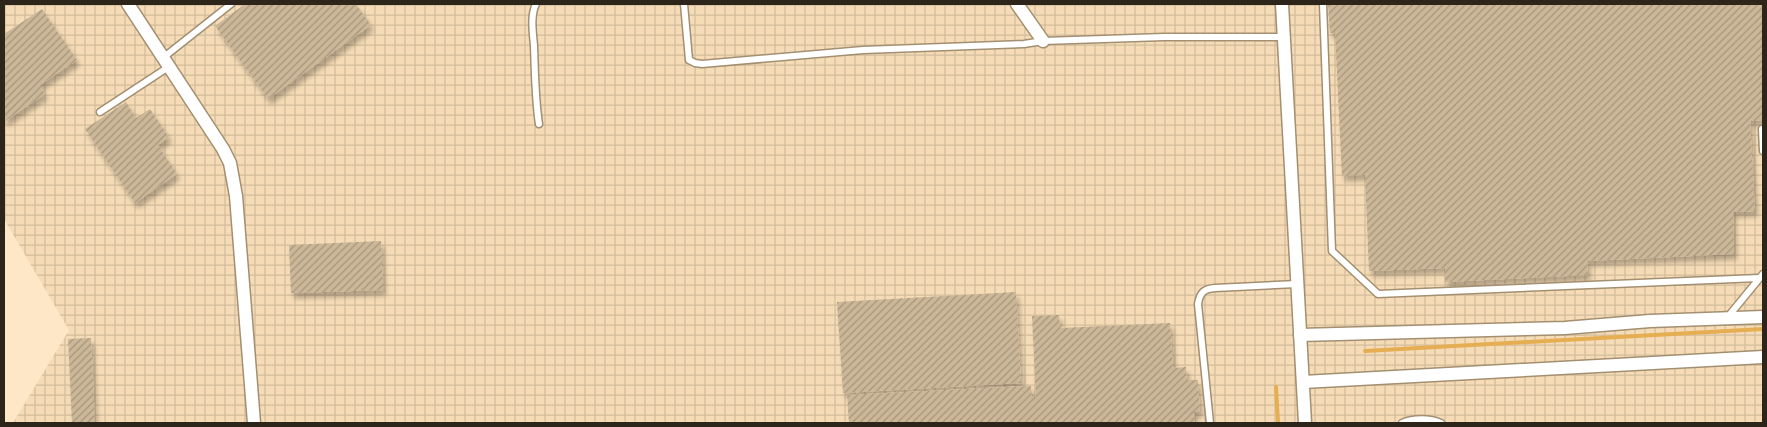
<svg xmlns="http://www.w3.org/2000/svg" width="1767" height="427" font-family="'Source Serif 4',serif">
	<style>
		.industrial { fill: url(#industrial-grid) }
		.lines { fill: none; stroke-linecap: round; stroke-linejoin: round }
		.stream { stroke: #e5ae52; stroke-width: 4 }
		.building { fill: url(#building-hatch); filter: url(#shadow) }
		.lane-casing { stroke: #a38f71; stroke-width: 9 }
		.street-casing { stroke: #a38f71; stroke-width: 15 }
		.lane { stroke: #fff; stroke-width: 6 }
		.street { stroke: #fff; stroke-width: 12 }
	</style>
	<defs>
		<pattern id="industrial-grid" width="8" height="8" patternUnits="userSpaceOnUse" patternTransform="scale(1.25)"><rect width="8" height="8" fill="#f6dcb6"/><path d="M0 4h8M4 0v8" fill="none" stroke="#d3bd9c"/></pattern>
		<pattern id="building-hatch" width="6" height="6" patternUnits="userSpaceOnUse" patternTransform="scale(1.25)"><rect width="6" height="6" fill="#ccb899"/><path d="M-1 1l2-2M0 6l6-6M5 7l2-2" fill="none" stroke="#a6957c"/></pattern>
		<filter id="shadow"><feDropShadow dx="3" dy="5.5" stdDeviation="2.5" flood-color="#0004"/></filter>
	</defs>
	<rect width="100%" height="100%" fill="#fde7c7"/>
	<path class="industrial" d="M4,4h1759v419h-1750l56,-93 -65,-111z"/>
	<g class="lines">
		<g class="stream">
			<path d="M1365,351l398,-22"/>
			<path d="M1276,387l2,36"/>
		</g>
	</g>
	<g class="building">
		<path d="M245,4h111l15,21 -103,74 -53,-73z"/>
		<path d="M1328,4h435v116l-13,1 5,90 -22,1 1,42 -147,7 1,14 -143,7v-14l-76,3 -4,-96 -23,1 -7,-143h-5z"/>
		<path d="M42,9l35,51 -37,25 5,9 -41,28v-88z"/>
		<path d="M126,102l10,16 14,-9 19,28 -11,8 19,29 -42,29 -50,-74z"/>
		<path d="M381,241l2,49 -92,3 -2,-48z"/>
		<path d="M1016,292l5,91 -178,10 -6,-91z"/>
		<path d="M1059,315l1,13 110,-5 3,45 13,-1 1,13h11l2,32h-6l1,11h-346l-2,-28 184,-9 1,11h4l-4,-81z"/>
		<path d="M91,338l4,85h-23l-4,-84z"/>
	</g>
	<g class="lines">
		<defs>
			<g id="lane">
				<path d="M536,4c-6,12 -3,29 -2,42 1,26 1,52 5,78"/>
				<path d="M684,4l5,56 6,3 7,1 161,-14 161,-6 19,-3 121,-4h120"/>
				<path d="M1323,4l9,247 46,43 381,-16"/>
				<path d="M164,57l67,-53"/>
				<path d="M100,112l70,-46"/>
				<path d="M1763,129h-1l1,22"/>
				<path d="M1727,318l36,-44"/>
				<path d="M1210,423l-12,-119c2,-12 6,-15 17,-16l82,-4"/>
				<path d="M1402,423c11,-5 28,-5 39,0"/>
			</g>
			<g id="street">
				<path d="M128,4l95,145 7,14 6,33 18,227"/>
				<path d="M1017,4l26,37"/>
				<path d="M1282,4l23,419"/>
				<path d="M1300,335l265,-7 85,-7 113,-4"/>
				<path d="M1303,382l460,-25"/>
			</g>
		</defs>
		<use href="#lane" class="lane-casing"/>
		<use href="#street" class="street-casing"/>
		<use href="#lane" class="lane"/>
		<use href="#street" class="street"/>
	</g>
	<rect width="1767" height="427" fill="none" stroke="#2d2519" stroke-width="10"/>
</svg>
